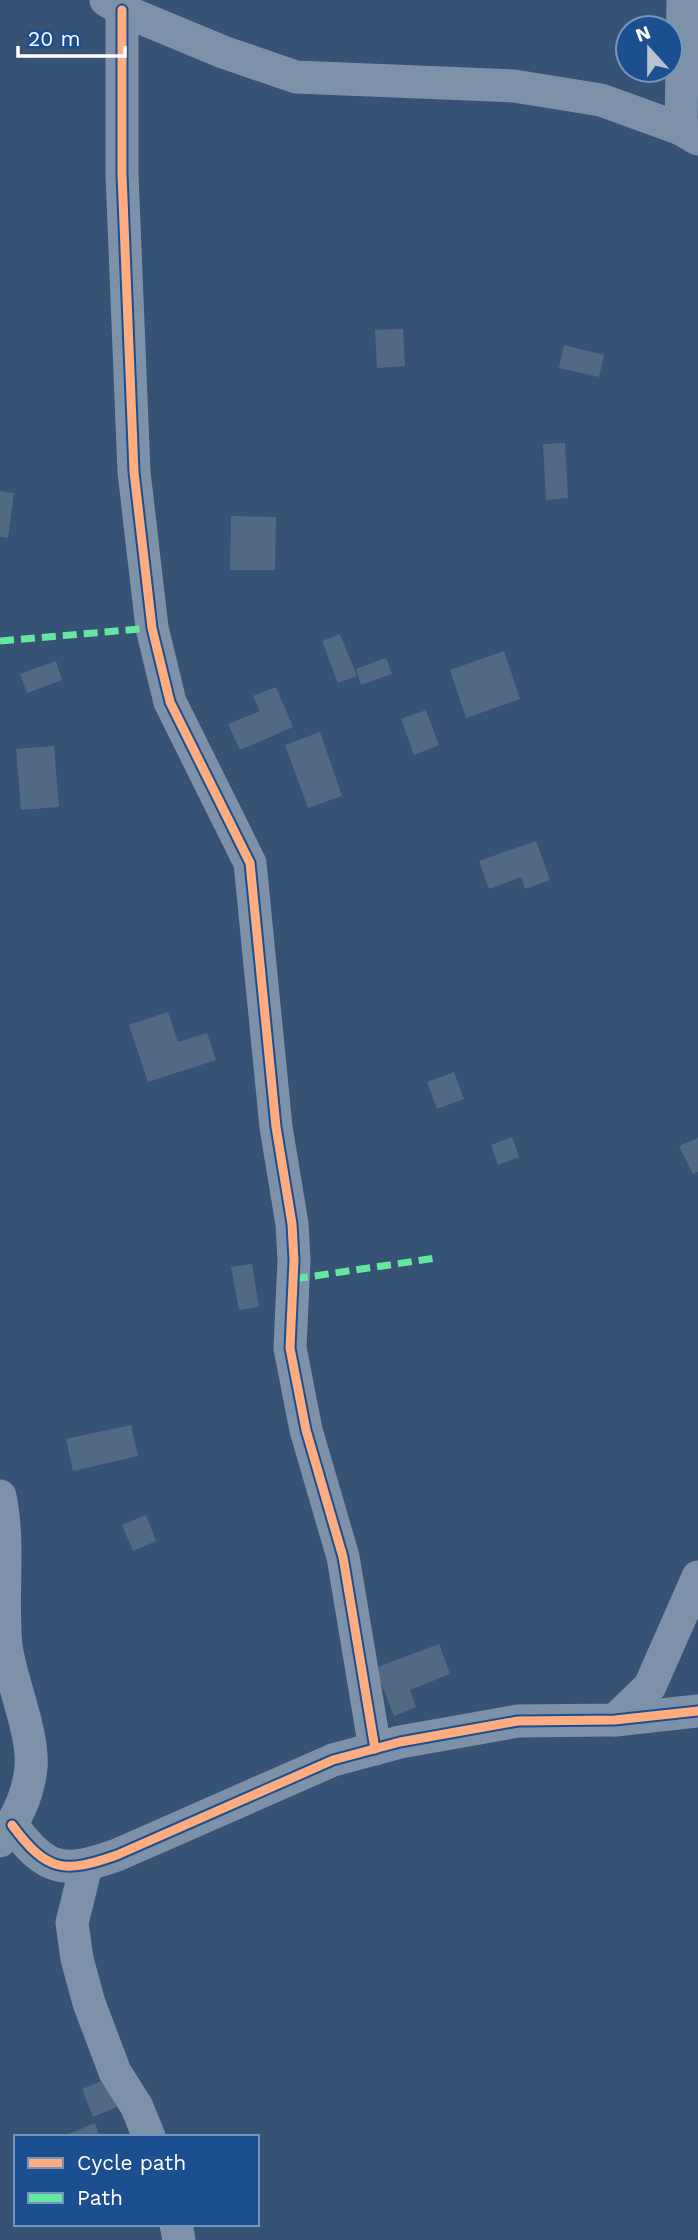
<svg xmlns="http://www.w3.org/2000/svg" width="698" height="2240" font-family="'Work Sans',sans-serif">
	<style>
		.building { fill: #526984 }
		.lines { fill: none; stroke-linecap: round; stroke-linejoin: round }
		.minor { stroke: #7d92a8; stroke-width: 33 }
		.quiet { stroke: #66e7a1; stroke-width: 7; stroke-dasharray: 14 7; stroke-linecap: butt }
		.cycleway-casing { stroke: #1b4f8f; stroke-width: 13 }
		.cycleway { stroke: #ffac80; stroke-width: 9 }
	</style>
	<rect width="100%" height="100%" fill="#365274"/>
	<g class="building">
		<path d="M403,329l2,37 -28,2 -2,-38z"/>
		<path d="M564,345l40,10 -5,22 -40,-9z"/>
		<path d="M565,443l3,55 -22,2 -3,-56z"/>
		<path d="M0,491l14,2 -6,45 -8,-1z"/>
		<path d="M231,516l45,1 -1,53h-45z"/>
		<path d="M340,634l17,42 -19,7 -16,-42z"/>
		<path d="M504,651l16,48 -54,19 -16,-48z"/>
		<path d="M386,658l6,16 -31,11 -5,-16z"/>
		<path d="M56,661l6,19 -35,13 -7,-19z"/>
		<path d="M276,687l17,40 -53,23 -12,-26 32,-13 -7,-15z"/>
		<path d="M426,710l13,35 -25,10 -13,-36z"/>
		<path d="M320,732l22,64 -34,12 -23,-63z"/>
		<path d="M54,746l5,61 -38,3 -5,-61z"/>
		<path d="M536,841l14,39 -25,9 -4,-12 -32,12 -10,-28z"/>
		<path d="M168,1012l10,30 29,-9 9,27 -68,22 -19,-57z"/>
		<path d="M454,1072l10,27 -27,10 -10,-27z"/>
		<path d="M512,1137l7,20 -21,8 -7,-20z"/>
		<path d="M698,1138v34l-5,2 -14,-28z"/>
		<path d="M252,1264l7,43 -20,3 -8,-43z"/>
		<path d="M131,1425l7,31 -65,15 -7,-32z"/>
		<path d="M146,1515l10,26 -23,10 -11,-26z"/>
		<path d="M439,1644l11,30 -40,16 6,17 -22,9 -19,-48z"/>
		<path d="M106,2079l11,28 -24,10 -11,-28z"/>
		<path d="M95,2123l5,14h-39z"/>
	</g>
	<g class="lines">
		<g class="minor">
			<path d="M106,0l16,10 101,42 73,25 218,9 87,14 80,29 17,10"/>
			<path d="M122,10v164l12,298 18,156 18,74 80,161 26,264 16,97 2,36 -4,88 16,82 37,127 32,192"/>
			<path d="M681,129l2,-129"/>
			<path d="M0,1496c10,49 1,100 6,150 5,36 28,87 25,122 -3,28 -14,51 -31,73"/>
			<path d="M615,1720l35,-34 48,-109"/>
			<path d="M12,1825c35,47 51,49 105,30l216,-95 67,-18 118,-21 97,-1 83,-9"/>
			<path d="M86,1866l-14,57 5,36 12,44 26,69 22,35 12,30"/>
			<path d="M176,2224l3,16"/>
		</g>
		<g class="quiet">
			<path d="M0,641l152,-13"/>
			<path d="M294,1279l142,-21"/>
		</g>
		<defs>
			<g id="cycleway">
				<path d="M122,10v164l12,298 18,156 18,74 80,161 26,264 16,97 2,36 -4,88 16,82 37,127 32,192"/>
				<path d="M12,1825c35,47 51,49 105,30l216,-95 67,-18 118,-21 97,-1 83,-9"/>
			</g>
		</defs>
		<use href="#cycleway" class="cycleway-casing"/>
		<use href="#cycleway" class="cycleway"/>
	</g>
	<rect x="14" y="2135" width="245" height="91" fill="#1b4f8f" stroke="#7695bc" stroke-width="2"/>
	<rect x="28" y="2158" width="35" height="10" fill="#ffac80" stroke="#7695bc" stroke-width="2"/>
	<text x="77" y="2170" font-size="21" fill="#ffffff">Cycle path</text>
	<rect x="28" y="2193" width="35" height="10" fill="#66e7a1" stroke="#7695bc" stroke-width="2"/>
	<text x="77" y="2205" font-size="21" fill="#ffffff">Path</text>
	<g transform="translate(649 49) rotate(339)"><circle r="33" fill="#1b4f8f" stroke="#7695bc" stroke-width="2"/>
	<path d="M0-5L12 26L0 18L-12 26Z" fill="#b9c2ce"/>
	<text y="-10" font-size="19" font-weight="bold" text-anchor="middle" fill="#ffffff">N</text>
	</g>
	<path d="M18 46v10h107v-10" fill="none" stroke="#ffffff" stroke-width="3.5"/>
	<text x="28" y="46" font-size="21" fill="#ffffff" stroke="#1b4f8f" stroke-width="5" paint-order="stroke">20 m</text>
</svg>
